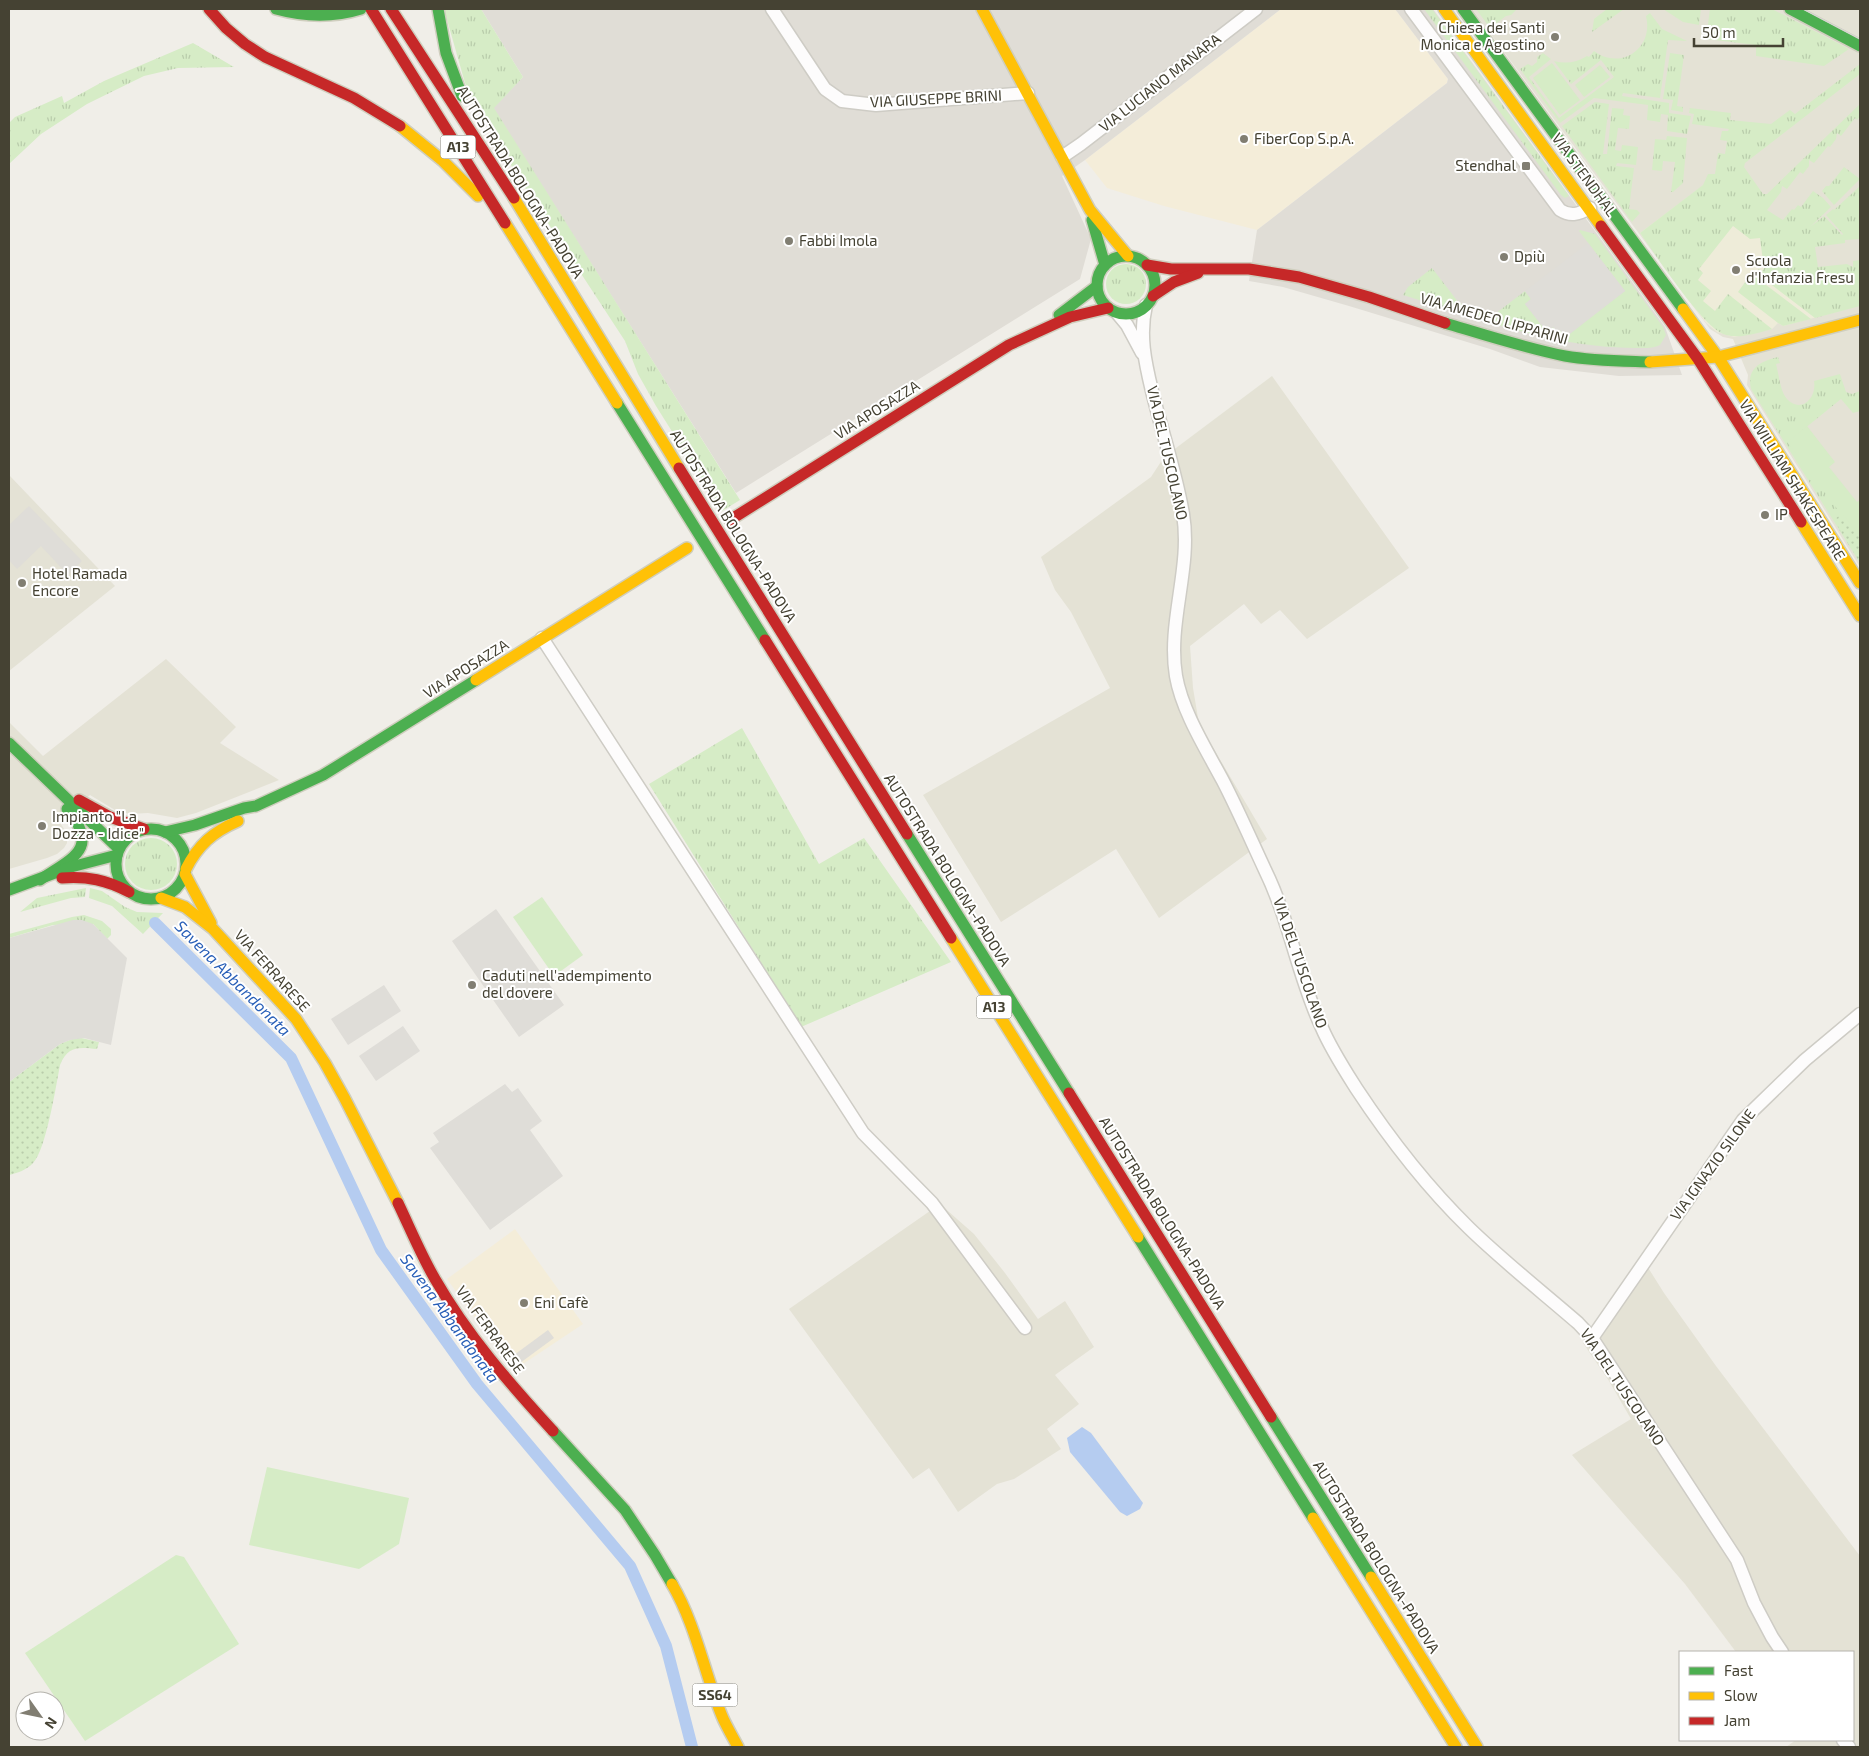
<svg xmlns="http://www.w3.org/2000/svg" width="1869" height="1756" font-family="'Exo 2',sans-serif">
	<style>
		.residential { fill: #e4e2d5 }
		.commercial { fill: #f4edd9 }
		.industrial { fill: #e0ddd6 }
		.education { fill: #eeecd9 }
		.grass { fill: url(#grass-tufts) }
		.park { fill: url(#park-dots) }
		.garden { fill: #d6ecc6 }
		.parking { fill: #dfddd8 }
		.water { fill: #b5ccf0 }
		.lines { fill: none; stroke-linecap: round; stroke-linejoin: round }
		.canal { stroke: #b5ccf0; stroke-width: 12 }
		.street-casing { stroke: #ceccc5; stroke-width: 15 }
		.fast-casing { stroke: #cfcebe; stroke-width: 14 }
		.slow-casing { stroke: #cfcebe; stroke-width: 14 }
		.jam-casing { stroke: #cfcebe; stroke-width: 14 }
		.street { stroke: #fdfcfc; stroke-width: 12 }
		.fast { stroke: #4caf50; stroke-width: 11 }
		.slow { stroke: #ffc107; stroke-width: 11 }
		.jam { stroke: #c62828; stroke-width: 11 }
		.tram { stroke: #d8d8d7; stroke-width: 1 }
		.poi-dot { fill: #817e72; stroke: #fff; stroke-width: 2 }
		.labels { text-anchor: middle; stroke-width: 4; stroke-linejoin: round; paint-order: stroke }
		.shield { fill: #fff; stroke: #7d7b70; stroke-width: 1 }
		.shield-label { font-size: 14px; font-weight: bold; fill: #454233 }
		.poi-label { font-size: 15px; fill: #454233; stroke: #fff; text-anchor: start }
		.street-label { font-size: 15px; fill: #454233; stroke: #fff }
		.water-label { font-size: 16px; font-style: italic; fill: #275eb7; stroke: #fff }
	</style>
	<defs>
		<pattern id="grass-tufts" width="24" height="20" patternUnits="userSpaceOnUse" patternTransform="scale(1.25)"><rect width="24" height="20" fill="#d6ecc6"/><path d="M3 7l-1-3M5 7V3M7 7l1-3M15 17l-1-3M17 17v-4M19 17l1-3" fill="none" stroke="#b9ccab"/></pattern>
		<pattern id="park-dots" width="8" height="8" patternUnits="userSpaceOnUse" patternTransform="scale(1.25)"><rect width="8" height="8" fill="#d6ecc6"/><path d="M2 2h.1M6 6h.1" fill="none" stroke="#b9ccab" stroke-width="1.8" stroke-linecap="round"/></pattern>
	</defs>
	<rect width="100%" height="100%" fill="#f0eee8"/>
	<g class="residential">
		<path d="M1472,9h388v558l-113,-182 1,-10 -15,-36 -10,-2 -13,-8z"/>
		<path d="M1272,376l137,192 -102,71 -27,-29 -19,14 -17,-20 -54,42 3,42 6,36 68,115 -108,79 -43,-69 -115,73 -78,-127 187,-107 -39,-76 -16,-22 -14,-33 110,-80 13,-20z"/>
		<path d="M9,475l106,111 -106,85z"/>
		<path d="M166,659l70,68 -16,16 59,37 -83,33 -19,5 -29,-5 -18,1 -15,-4 -25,-15 -30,28 7,10v10l-3,5 -7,6 -10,4 -38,11v-147l34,34z"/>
		<path d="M940,1204l34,30 31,39 33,46 27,-18 29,46 -39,28 24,29 -32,25 14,20 -47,30 -17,5 -39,28 -29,-44 -16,11 -124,-170z"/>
		<path d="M1642,1258l22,35 52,73 144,190v191h-74l10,-7h57v-88h-117l-51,-68 -113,-129 59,-36 -22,-38 -26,-38z"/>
	</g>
	<g class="commercial">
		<path d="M1281,9h114l53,70 -1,4 -190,147 -93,-24 -57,-18 -22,-28z"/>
		<path d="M515,1229l68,95 -63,42 -8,2 -65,-89z"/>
	</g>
	<g class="industrial">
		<path d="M481,9h800l-196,151 -23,16 29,63 -11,40 -344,214 -243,-385 30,-31z"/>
		<path d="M1395,9h38l232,318 17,48 -63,1 -79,-9 -50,-18 -141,-43 -66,-19 -34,-6 8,-51 190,-147 1,-4z"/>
	</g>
	<path class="education" d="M1729,166l107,146 -53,14 -5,-3 -6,6 -38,8 -17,-5 -11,-9 -12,-16 -54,-74z"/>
	<g class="grass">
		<path d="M444,9h37l42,68 -29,31 246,392 -18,11 -66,-105 -18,-32 -13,-33 -107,-164 -37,-64 -16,-30z"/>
		<path d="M1424,9h8l137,187 -4,2 -4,-3z"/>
		<path d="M1476,9h41l-6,6 -5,1 -16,12z"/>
		<path d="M1607,9h17l-32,23 2,-13z"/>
		<path d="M1663,9h38l-2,16 -16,-3z"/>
		<path d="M1710,9h62l77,40 -25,17 -68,-10v-11l-50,-6z"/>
		<path d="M1650,13l12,16 25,12 -19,-1 -8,58 -37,-5 -1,3 47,7v10l22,3 -4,18 -20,-3 1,-16 -7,-1 -1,8 -13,-2 1,-15 -54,-7 -34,25 -40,-54 8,-5 4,2 5,-4v-5l6,-4 8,6 -22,18 30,41 55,-41 -13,-17 -30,24 -17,-23c11,3 22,2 33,-5l2,1 5,-6c27,20 60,-3 52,-35z"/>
		<path d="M193,43l41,24 -56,1 -34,8 -57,28 -46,30 -32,30v-41l6,-6 47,-21 2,7 40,-22z"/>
		<path d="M1670,53l14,2 -7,51 6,1v5l-12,-2 2,-10 -10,-1z"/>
		<path d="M1860,64v10l-115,89 -1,4 19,27h4l93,-90v12l-3,4 -2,-2 -14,18 -4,-3 -1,6 -6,8 -2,-1 -14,17 -5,-3v6l-6,8 -3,-2 -13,17 -5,-3 -1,6 -14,18 16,10 9,-11 2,1 4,-5 3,2 12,-16 10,7 8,9 -21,20 14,-11 18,19 1,-1 -17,-19 7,-6 1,1 26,-24v53l-15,1v3l-30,4 3,20 29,-3 6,3v-6l7,-1v46l-45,12 -59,-45 3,-4 3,2 2,-2 -4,-31 -10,1 -17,-13 -34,43 4,4 -5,7 13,11 -8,10 12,10 13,-17 44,35c-15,4 -31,10 -46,6 -22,-5 -70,-80 -86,-102l63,-48 5,-11h7l3,-21 7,1 2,-13 -7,-1 2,-9h6l1,-2 -37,-5 2,-10 -5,-1 1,-5 41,5 -1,7 41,4 19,-14 5,4z"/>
		<path d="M1595,102l14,2 -6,50h4l5,-46 12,1 -1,6 7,1 -1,13 -11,-1 -3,22 6,1 1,-6 16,2 -2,18 -19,-2 -1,3 18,2 -5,41 8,1 3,3 -8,9 -70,-96z"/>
		<path d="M1667,136l20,2 -4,45 -10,9h-2l4,-30 -12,-1 -1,10 -10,-1 3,-31 11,1z"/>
		<path d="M1844,167l16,12 -26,26 -12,-14 4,-5h3z"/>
		<path d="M1580,230l15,4 68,93 3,8 -6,10c-7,4 -18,3 -26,3 -80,0 -156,-30 -231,-53l5,-8 24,-19 27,35 36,11 30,-23 6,8 -6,5 22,28 6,-5 7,3 5,6 60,-45 -46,-60z"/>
		<circle cx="1126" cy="284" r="20"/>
		<path d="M1754,276l57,43 -28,7 -5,-3 -40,-31 10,-14 3,2z"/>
		<path d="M1778,357l2,6 -4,1c3,11 4,27 11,35 14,15 30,-1 27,-18l26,-7 6,18 6,2 8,-3v20l-7,2 -12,-14 -53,43 72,94v27l-109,-174c-5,-21 10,-28 27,-32z"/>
		<path d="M742,728l77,136 45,-26 87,124 -150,65 -152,-243z"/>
		<circle cx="151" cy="864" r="26"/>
		<path d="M86,888l-1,9 -14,1 -51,14 17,-14z"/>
		<path d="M90,888l12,3 23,16 12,5 26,1 -20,21 -31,-28 -23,-8z"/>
		<path d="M84,915l18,6 9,8v6l-4,4 -14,-15 -40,1 -44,13v-4l63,-17z"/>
	</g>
	<g class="park">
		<path d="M1841,514h2l17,22v27l-26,-43z"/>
		<path d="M77,1037l22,5 -2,7c-19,-2 -29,-3 -37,16 -4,21 -14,85 -27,98 -6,7 -16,10 -24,12v-93l51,-38z"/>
	</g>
	<g class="garden">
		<path d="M1552,63l28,37 -20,15 -27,-37z"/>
		<path d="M1600,65l10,12 -26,20 -9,-12z"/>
		<path d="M1807,426l28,36 -6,5 28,35 3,-2v36l-17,-21 -2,-1 -54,-72z"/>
		<path d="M542,897l41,58 -29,21 -41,-59z"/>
		<path d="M267,1467l142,31 -10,46 -40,25 -110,-24z"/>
		<path d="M176,1555l8,2 55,87 -154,97 -60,-88z"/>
	</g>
	<g class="parking">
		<path d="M1588,243l37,48 -59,46 -6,-7 -3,2 -4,-5 -6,5 -22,-28 6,-5 -6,-8z"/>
		<path d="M29,506l53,55 -14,14 -27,-29 -24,23 -8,-9v-35z"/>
		<path d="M496,909l68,96 -45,32 -67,-96z"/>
		<path d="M73,920h9l11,4 34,34 -16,87 -27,-7 -14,2 -10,4 -51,38v-144z"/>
		<path d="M384,985l17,26 -53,34 -17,-26z"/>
		<path d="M403,1026l17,25 -44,30 -17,-25z"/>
		<path d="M505,1084l7,8 6,-4 24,33 -12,9 33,46 -73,54 -60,-82 9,-6 -6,-9z"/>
		<path d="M548,1330l6,8 -34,25 -6,-8z"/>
	</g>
	<path class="water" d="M1082,1427l9,6 52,70 -3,6 -13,7 -7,-4 -50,-60 -3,-14z"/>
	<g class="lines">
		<path class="canal" d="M155,923l136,135 90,192 96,134 153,182 36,80 26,101"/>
		<defs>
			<g id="street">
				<path d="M772,9l53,80 17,12 34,4 152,-12"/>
				<path d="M1411,9l149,201c11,7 19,4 30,-2"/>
				<path d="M1062,157l19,-13 175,-135"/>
				<path d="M1146,305c-7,30 -1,57 6,86 10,41 24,82 31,123 9,54 -16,108 -7,162 6,35 30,73 47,105 15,29 28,59 42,89 25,51 33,107 57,158 9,21 22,41 34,60 33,50 70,98 113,140 34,33 72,63 109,95l14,15 145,222 17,43 18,34 10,15"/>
				<path d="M1117,313l10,12 15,28"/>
				<path d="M542,638l321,495 69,70 93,125"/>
				<path d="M1592,1338l151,-218 62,-60 55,-46"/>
				<path d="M1843,1740l6,7"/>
			</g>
			<g id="fast">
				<path d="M276,9c29,8 56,9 85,0"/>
				<path d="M438,9l8,44 16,43"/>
				<path d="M1463,9l220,300"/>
				<path d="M1790,9l70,37"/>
				<path d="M1092,220l13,45"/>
				<circle cx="1126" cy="285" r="29"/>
				<path d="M1059,315l38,-29"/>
				<path d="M1445,323c40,12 80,25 120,33 28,5 57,5 85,6"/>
				<path d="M617,403l148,237"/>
				<path d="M9,743l110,106"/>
				<circle cx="151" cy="864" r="35"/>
				<path d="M165,832l30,-7 49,-17 12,-2 67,-31 153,-95"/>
				<path d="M907,834l162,259"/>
				<path d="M40,880c32,-22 61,-31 27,-71"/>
				<path d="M9,890l62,-23 46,-12"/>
				<path d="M1138,1237l175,281"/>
				<path d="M1271,1417l100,160"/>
				<path d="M553,1431l72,79 30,45 17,29"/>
			</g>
			<g id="slow">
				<path d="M982,9l108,201 38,46"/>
				<path d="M1444,9l157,217"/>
				<path d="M400,126l43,35 35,35"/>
				<path d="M514,198l165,270"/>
				<path d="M505,223l112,180"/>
				<path d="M1683,309l35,48 142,226"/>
				<path d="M1650,362l68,-5 142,-37"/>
				<path d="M1801,522l59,94"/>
				<path d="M476,680l211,-132"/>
				<path d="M186,869c12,-24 27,-37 52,-48"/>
				<path d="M185,874l26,49"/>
				<path d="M161,898l24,9 28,22 83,90 29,44 20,36 53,104"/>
				<path d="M951,938l187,299"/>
				<path d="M1313,1518l143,229"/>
				<path d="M1371,1577l106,170"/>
				<path d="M672,1584c24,41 32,88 50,132 4,10 11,21 16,31"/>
			</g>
			<g id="jam">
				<path d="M209,9l17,19 19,16 20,13 89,41 46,28"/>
				<path d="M371,9l134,214"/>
				<path d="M391,9l123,189"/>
				<path d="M1601,226l97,133 103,163"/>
				<path d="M1147,265l24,4h78l50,8 70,20 76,26"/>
				<path d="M1153,296l21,-14 24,-9"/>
				<path d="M679,468l228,366"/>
				<path d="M730,520l279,-175 61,-28 38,-9"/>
				<path d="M765,640l186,298"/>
				<path d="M79,800l31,17 34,12"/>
				<path d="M62,878c25,-2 45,2 67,14"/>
				<path d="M1069,1093l202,324"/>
				<path d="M398,1203c12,25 23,52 37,76 32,56 75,105 118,152"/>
			</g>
		</defs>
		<use href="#street" class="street-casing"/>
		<use href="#fast" class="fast-casing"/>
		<use href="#slow" class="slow-casing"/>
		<use href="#jam" class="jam-casing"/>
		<use href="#street" class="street"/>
		<use href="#fast" class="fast"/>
		<use href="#slow" class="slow"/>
		<use href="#jam" class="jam"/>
		<path class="tram" d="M1803,9l57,30"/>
	</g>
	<g class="poi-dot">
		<circle cx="1555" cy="37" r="5"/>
		<circle cx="1244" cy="139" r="5"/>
		<rect x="1521" y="161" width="10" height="10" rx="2.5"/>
		<circle cx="789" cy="241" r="5"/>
		<circle cx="1504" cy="257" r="5"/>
		<circle cx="1736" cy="270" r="5"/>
		<circle cx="1765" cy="515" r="5"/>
		<circle cx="22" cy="583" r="5"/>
		<circle cx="42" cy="826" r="5"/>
		<circle cx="472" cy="985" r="5"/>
		<circle cx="524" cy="1303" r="5"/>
	</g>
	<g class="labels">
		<g class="shield">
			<rect x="440.5" y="135.5" width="35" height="23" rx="4"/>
			<rect x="976.5" y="995.5" width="35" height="23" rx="4"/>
			<rect x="692.5" y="1683.5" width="45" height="23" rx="4"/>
		</g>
		<g class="shield-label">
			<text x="458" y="152">A13</text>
			<text x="994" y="1012">A13</text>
			<text x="715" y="1700">SS64</text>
		</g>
		<g class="poi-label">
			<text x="1545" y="33" text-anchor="end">Chiesa dei Santi<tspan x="1545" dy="17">Monica e Agostino</tspan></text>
			<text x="1254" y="144">FiberCop S.p.A.</text>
			<text x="1516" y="171" text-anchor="end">Stendhal</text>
			<text x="799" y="246">Fabbi Imola</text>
			<text x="1514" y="262">Dpiù</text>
			<text x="1746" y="266">Scuola<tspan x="1746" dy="17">d'Infanzia Fresu</tspan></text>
			<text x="1775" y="520">IP</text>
			<text x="32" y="579">Hotel Ramada<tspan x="32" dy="17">Encore</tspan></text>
			<text x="52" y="822">Impianto "La<tspan x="52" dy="17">Dozza - Idice"</tspan></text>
			<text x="482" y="981">Caduti nell'adempimento<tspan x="482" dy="17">del dovere</tspan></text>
			<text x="534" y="1308">Eni Cafè</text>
		</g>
		<g class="street-label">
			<text transform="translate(1160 83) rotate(-38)" y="5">VIA LUCIANO MANARA</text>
			<text transform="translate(936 99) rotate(-3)" y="5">VIA GIUSEPPE BRINI</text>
			<text transform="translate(1584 175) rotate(54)" y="5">VIA STENDHAL</text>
			<text transform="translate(520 182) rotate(58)" y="5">AUTOSTRADA BOLOGNA-PADOVA</text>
			<text transform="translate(1494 319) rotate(16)" y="5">VIA AMEDEO LIPPARINI</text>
			<text transform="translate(877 410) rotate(-32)" y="5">VIA APOSAZZA</text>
			<text transform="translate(1167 453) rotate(77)" y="5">VIA DEL TUSCOLANO</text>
			<text transform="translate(1792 480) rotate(58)" y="5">VIA WILLIAM SHAKESPEARE</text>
			<text transform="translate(733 526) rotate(58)" y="5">AUTOSTRADA BOLOGNA-PADOVA</text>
			<text transform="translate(466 669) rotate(-32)" y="5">VIA APOSAZZA</text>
			<text transform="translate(947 870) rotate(58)" y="5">AUTOSTRADA BOLOGNA-PADOVA</text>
			<text transform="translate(1300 963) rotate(71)" y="5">VIA DEL TUSCOLANO</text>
			<text transform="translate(272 971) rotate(48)" y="5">VIA FERRARESE</text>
			<text transform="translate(1713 1165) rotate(-54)" y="5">VIA IGNAZIO SILONE</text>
			<text transform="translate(1162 1213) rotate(58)" y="5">AUTOSTRADA BOLOGNA-PADOVA</text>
			<text transform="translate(490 1330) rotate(54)" y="5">VIA FERRARESE</text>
			<text transform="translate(1622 1387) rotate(56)" y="5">VIA DEL TUSCOLANO</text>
			<text transform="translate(1376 1557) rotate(58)" y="5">AUTOSTRADA BOLOGNA-PADOVA</text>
		</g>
		<g class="water-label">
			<text transform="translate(233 978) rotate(45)" y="6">Savena Abbandonata</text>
			<text transform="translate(450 1318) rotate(54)" y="6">Savena Abbandonata</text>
		</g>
	</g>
	<rect width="1869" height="1756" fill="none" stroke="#454233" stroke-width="20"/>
	<rect x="1679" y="1651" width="175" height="90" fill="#ffffff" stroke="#b5b3ad"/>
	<rect x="1689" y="1667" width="25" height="8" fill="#4caf50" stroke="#b5b3ad"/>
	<text x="1724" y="1676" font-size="15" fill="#454233">Fast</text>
	<rect x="1689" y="1692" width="25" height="8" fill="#ffc107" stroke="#b5b3ad"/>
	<text x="1724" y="1701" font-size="15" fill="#454233">Slow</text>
	<rect x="1689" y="1717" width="25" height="8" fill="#c62828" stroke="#b5b3ad"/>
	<text x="1724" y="1726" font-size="15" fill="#454233">Jam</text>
	<g transform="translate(40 1716) rotate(123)"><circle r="24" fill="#ffffff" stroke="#b5b3ad"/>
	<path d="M0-4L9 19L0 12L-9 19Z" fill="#817e72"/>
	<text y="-8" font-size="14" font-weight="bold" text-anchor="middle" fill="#454233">N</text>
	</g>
	<path d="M1694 38v8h89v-8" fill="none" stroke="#454233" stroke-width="2.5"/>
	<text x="1702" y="38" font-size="15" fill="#454233" stroke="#ffffff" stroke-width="4" paint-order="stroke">50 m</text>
</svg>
